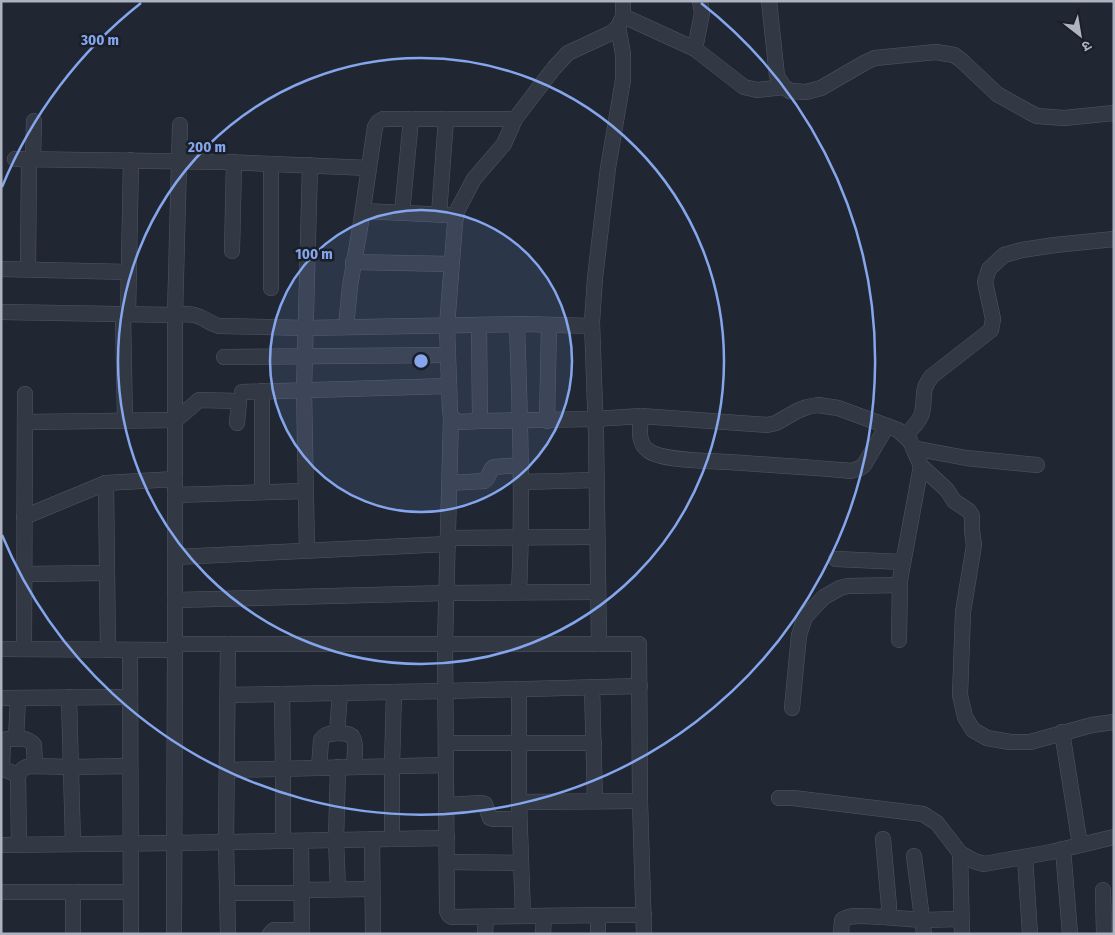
<svg xmlns="http://www.w3.org/2000/svg" width="1115" height="935" font-family="'Fira Sans Condensed','Noto Sans Devanagari',sans-serif">
	<style>
		.lines { fill: none; stroke-linecap: round; stroke-linejoin: round }
		.minor-casing { stroke: #515662; stroke-width: 16 }
		.minor { stroke: #333944; stroke-width: 15 }
		.ring { fill: none; stroke: #85a6ed; stroke-width: 2.5 }
		.centre { fill: #85a6ed; stroke: #191e28; stroke-width: 2.5 }
		.ring-label { font-size: 15px; text-anchor: middle; font-weight: bold; fill: #85a6ed; stroke: #191e28; stroke-width: 5; stroke-linejoin: round; paint-order: stroke }
	</style>
	<rect width="100%" height="100%" fill="#202733"/>
	<g class="lines">
		<defs>
			<g id="minor">
				<path d="M623,1v15l-5,11 -7,6 -43,20 -14,15 -39,51 -11,25 -30,35 -17,32 -2,12 -8,103 3,85 1,6 7,5 22,-1 115,-2 46,-3 126,9 9,-2 21,-12 10,-4 11,-2 20,3 60,22 12,11 11,25 26,24 7,11 15,10 3,5v15l2,14 -11,67 -3,83 5,22 8,13 14,8 23,4h20l62,-17 22,-3"/>
				<path d="M769,1l8,75 7,11 6,4 16,1 15,-4 45,-26 9,-4 61,-6 18,3 7,5 36,34 32,18 8,4 27,2 50,-5"/>
				<path d="M623,16l72,33 49,38 13,3 27,-3"/>
				<path d="M695,49l7,-36 -2,-12"/>
				<path d="M15,159l209,3 145,6"/>
				<path d="M33,159l1,-38"/>
				<path d="M271,164v124"/>
				<path d="M363,211l84,4"/>
				<path d="M402,213l9,-94"/>
				<path d="M439,214l7,-95"/>
				<path d="M232,251l2,-89"/>
				<path d="M353,262l98,2"/>
				<path d="M1,269l128,3"/>
				<path d="M28,269l1,-110"/>
				<path d="M1,312l174,3c8,-1 17,-2 25,2 7,3 12,7 19,9l87,2 218,-4 68,2"/>
				<path d="M123,314l2,106"/>
				<path d="M128,315l3,-155"/>
				<path d="M479,325l1,96"/>
				<path d="M517,325c3,89 6,178 2,267"/>
				<path d="M346,327l4,-41 11,-64 14,-95 3,-5 5,-3h132"/>
				<path d="M224,357l224,-2"/>
				<path d="M242,392l207,-6"/>
				<path d="M641,416c-1,13 -4,27 8,35 14,10 61,10 80,11 41,3 81,5 122,9l9,-3 4,-3 23,-39"/>
				<path d="M451,417l-6,227 2,267 2,4 3,2 158,-2h34"/>
				<path d="M547,421l2,-96"/>
				<path d="M25,422l151,-2 23,-20 40,1 -2,22"/>
				<path d="M906,435c5,-6 14,-13 16,-22 4,-16 -2,-23 10,-37l59,-46 2,-11 -8,-37 4,-13 15,-14 18,-5 33,-5 59,-6"/>
				<path d="M913,448l53,10 71,7"/>
				<path d="M521,482l75,-2"/>
				<path d="M106,483l2,167"/>
				<path d="M450,483l34,-2c6,-3 4,-10 10,-14l26,-2"/>
				<path d="M262,492v-101"/>
				<path d="M175,495l131,-4"/>
				<path d="M24,517l82,-34 69,-4"/>
				<path d="M448,538l149,-1"/>
				<path d="M307,551l-3,-161 6,-225"/>
				<path d="M175,557l273,-13"/>
				<path d="M836,559l67,3"/>
				<path d="M24,574l83,-1"/>
				<path d="M175,600l272,-7 151,-1"/>
				<path d="M899,640l1,-60 21,-114"/>
				<path d="M175,644v-329l5,-190"/>
				<path d="M228,644l-2,198 2,92"/>
				<path d="M599,644l-3,-210 -4,-112 3,-44 13,-110 15,-88v-26l-5,-27"/>
				<path d="M1,649l174,1"/>
				<path d="M24,649l1,-255"/>
				<path d="M130,650l1,284"/>
				<path d="M592,687l3,114"/>
				<path d="M519,689v113l4,114"/>
				<path d="M340,693l-3,40c4,0 9,0 13,2 8,3 4,24 4,32"/>
				<path d="M282,694l1,74v73"/>
				<path d="M228,695l218,-4 194,-5"/>
				<path d="M69,697l4,147"/>
				<path d="M1,698l129,-1"/>
				<path d="M792,708l7,-73 6,-18 19,-20 16,-9 8,-2 52,-1"/>
				<path d="M1062,732l18,113"/>
				<path d="M16,739l2,-41"/>
				<path d="M446,743h148"/>
				<path d="M319,768l2,-28c4,-7 10,-6 16,-7"/>
				<path d="M227,770l219,-5"/>
				<path d="M18,775l-12,-5 -4,-5 1,-22 4,-4c10,0 20,-3 27,6l1,21"/>
				<path d="M779,798h14l130,16 14,9 23,30 14,8 10,3 67,-12 63,-15"/>
				<path d="M519,802l121,-1"/>
				<path d="M447,805l35,-2 3,1 5,14 3,1h26"/>
				<path d="M372,839l1,95"/>
				<path d="M392,839v-73l2,-74"/>
				<path d="M301,841l1,93"/>
				<path d="M1,845l173,-2 273,-5"/>
				<path d="M19,845l-1,-70c4,-6 6,-8 13,-9l40,1 59,-1"/>
				<path d="M1063,849l7,85"/>
				<path d="M960,853l2,81"/>
				<path d="M914,856l10,78"/>
				<path d="M1025,857l5,77"/>
				<path d="M447,862l74,1"/>
				<path d="M338,889l-2,-49 2,-73"/>
				<path d="M301,890l71,-1"/>
				<path d="M1103,890l1,44"/>
				<path d="M1,892h130"/>
				<path d="M73,892v42"/>
				<path d="M227,893h74"/>
				<path d="M598,915v19"/>
				<path d="M883,917l39,3 39,-1"/>
				<path d="M174,934l1,-290h464l1,157 4,133"/>
				<path d="M270,934l4,-4h28"/>
				<path d="M485,934l1,-17"/>
				<path d="M543,934l1,-18"/>
				<path d="M841,934l1,-14c9,-7 30,-3 41,-3l6,-5v-6l-6,-67"/>
			</g>
		</defs>
		<use href="#minor" class="minor-casing"/>
		<use href="#minor" class="minor"/>
	</g>
	<circle cx="421" cy="361" r="151" fill="#85a6ed" fill-opacity=".12"/>
	<g class="ring">
		<circle cx="421" cy="361" r="151"/>
		<circle cx="421" cy="361" r="303"/>
		<path d="M2 187A454 454 0 0 1 141 3M701 3A454 454 0 1 1 2 535"/>
	</g>
	<circle cx="421" cy="361" r="8" class="centre"/>
	<g class="ring-label">
		<text x="100" y="45">300 m</text>
		<text x="207" y="152">200 m</text>
		<text x="314" y="259">100 m</text>
	</g>
	<rect width="1115" height="935" fill="none" stroke="#adb3c1" stroke-width="5"/>
	<g transform="translate(1080 35) rotate(149)" stroke="#191e28" stroke-width="4" paint-order="stroke">
	<path d="M0-4L9 19L0 12L-9 19Z" fill="#adb3c1"/>
	<text y="-8" font-size="14" font-weight="bold" text-anchor="middle" fill="#adb3c1">उ</text>
	</g>
</svg>
